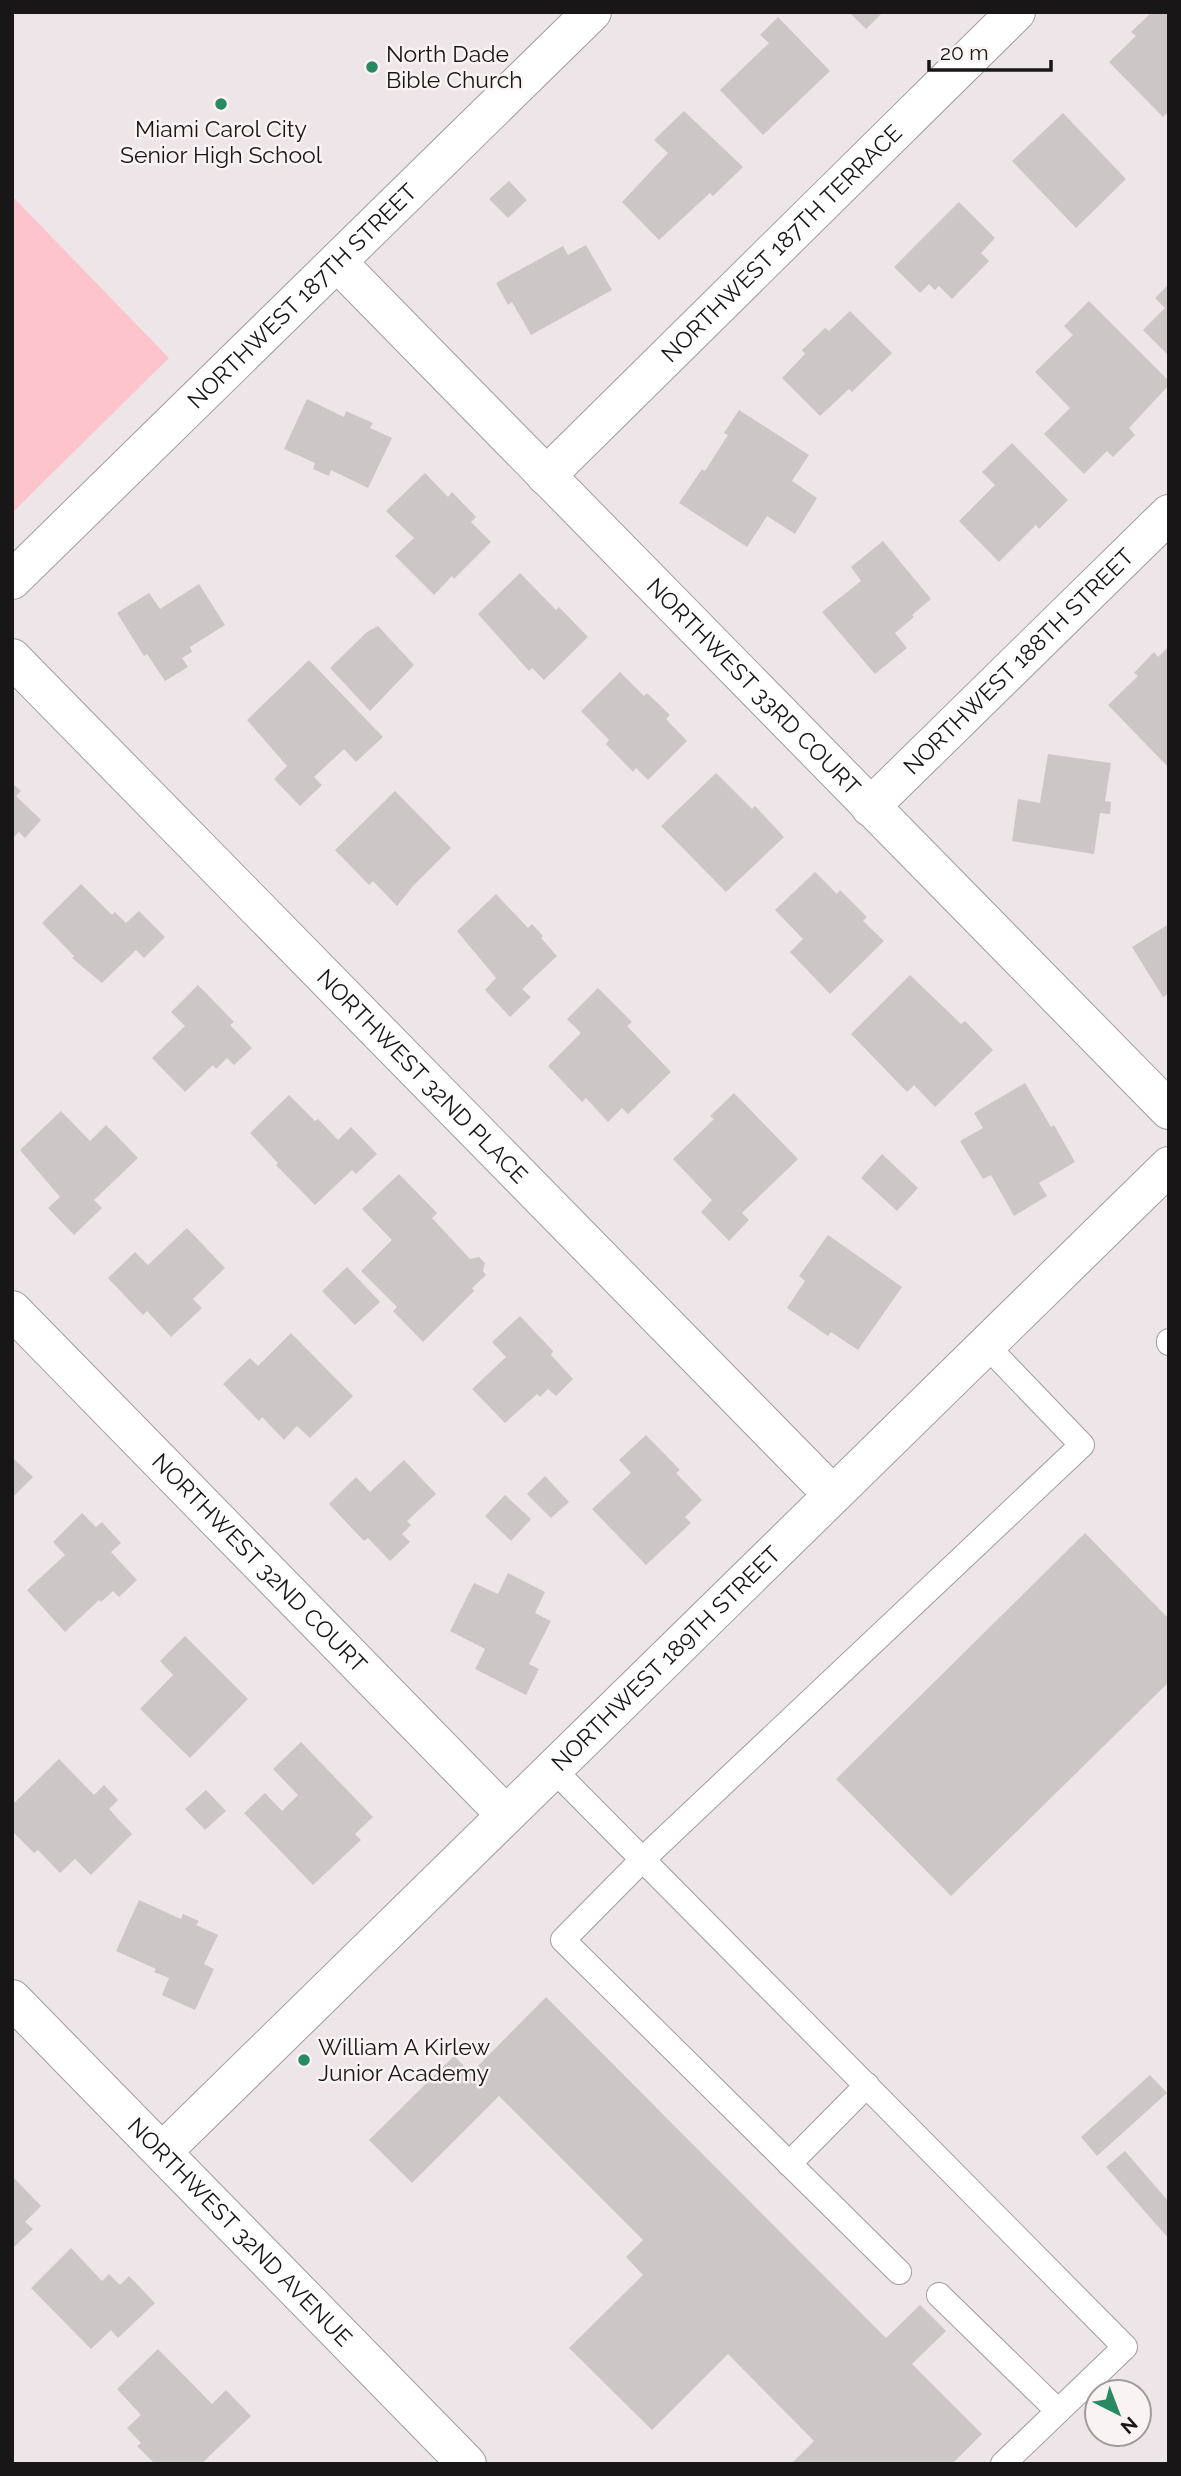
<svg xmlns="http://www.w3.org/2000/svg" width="1181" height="2476" font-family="Raleway,sans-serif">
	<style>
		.green { fill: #fdc4ce }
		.building { fill: #cdc6c7 }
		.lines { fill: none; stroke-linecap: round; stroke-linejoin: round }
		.lane-casing { stroke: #a29c9d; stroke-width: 26 }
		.street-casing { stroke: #a29c9d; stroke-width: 40 }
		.secondary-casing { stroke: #a29c9d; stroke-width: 40 }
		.lane { stroke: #fff; stroke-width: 24 }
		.street { stroke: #fff; stroke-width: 38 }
		.secondary { stroke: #fff; stroke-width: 38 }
		.poi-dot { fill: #298961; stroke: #faf3f4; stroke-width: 2.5 }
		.labels { text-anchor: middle; stroke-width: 5; stroke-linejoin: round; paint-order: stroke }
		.poi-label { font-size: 23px; fill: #191617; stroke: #faf3f4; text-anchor: start }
		.street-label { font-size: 23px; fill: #191617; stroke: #faf3f4 }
	</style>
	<rect width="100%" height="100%" fill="#ede5e7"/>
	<path class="green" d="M12,196l157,162 -157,155z"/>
	<g class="building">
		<path d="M849,12h34l-17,17z"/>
		<path d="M1152,12h17v99l-6,6 -54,-55 27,-26 -5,-4z"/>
		<path d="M778,17l52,54 -67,64 -43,-45 49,-47 -9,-8z"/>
		<path d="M684,111l59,56 -30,29 -3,-3 -51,47 -37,-38 46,-49 -14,-13z"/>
		<path d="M1063,113l63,66 -50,49 -64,-67z"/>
		<path d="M509,181l18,19 -19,18 -19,-19z"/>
		<path d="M959,202l36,36 -14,15 8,8 -37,38 -13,-13 -4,4 -6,-6 -9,9 -26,-26z"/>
		<path d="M586,245l26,45 -81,45 -19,-33 -4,3 -12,-22 67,-37 5,9z"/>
		<path d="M1169,284v72l-26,-26 22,-22 -10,-10z"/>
		<path d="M1089,301l80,80v4l-40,43 6,7 -22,22 -6,-6 -23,23 -40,-40 26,-26 -35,-36 38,-37 -9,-9z"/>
		<path d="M850,311l42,42 -40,39 -3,-3 -29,27 -38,-38 23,-24 -3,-4 23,-22 4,3z"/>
		<path d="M307,399l37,18 2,-6 27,12 -3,5 22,10 -24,50 -37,-18 -2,6 -16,-7 2,-6 -31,-14z"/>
		<path d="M739,410l70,45 -17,26 25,17 -22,36 -28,-18 -20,31 -68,-44 23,-34 3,2 23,-36 -4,-2z"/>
		<path d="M1012,443l56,57 -29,29 -3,-4 -37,37 -40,-41 36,-36 -13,-13z"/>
		<path d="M425,473l23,24 4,-5 24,25 -5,5 20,20 -37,37 -2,-3 -18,19 -39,-39 19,-18 -28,-27z"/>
		<path d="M883,541l48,58 -19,16 2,2 -19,16 12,15 -32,26 -53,-62 39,-31 -10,-14z"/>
		<path d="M520,573l36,37 3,-3 29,30 -44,43 -12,-12 -3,3 -51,-57z"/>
		<path d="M199,584l26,41 -35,22 2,5 -10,6 6,9 -23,14 -18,-27 -3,2 -27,-43 32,-20 11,16z"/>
		<path d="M378,626l36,39 -44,46 -40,-43 37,-36z"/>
		<path d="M1169,646v122l-61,-63 30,-29 -4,-3 20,-21 4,5z"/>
		<path d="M309,660l74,77 -27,25 -12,-13 -30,28 8,8 -22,21 -26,-27 13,-13 -40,-46z"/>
		<path d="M620,672l24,24 3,-3 23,22 -4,4 21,22 -39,39 -12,-12 -3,4 -27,-28 3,-4 -28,-29z"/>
		<path d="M1048,754l63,9 -6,38 6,1 -1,12 -10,-1 -6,41 -82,-13 6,-42 22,4z"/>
		<path d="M716,773l36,36 3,-3 29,31 -58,55 -65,-66z"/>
		<path d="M12,783l9,8 -5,5 25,24 -16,18 -6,-6 -7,7z"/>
		<path d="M395,791l56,57 -38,38 -16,20 -24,-25 -4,4 -34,-35z"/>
		<path d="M815,872l22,22 3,-4 27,27 -4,4 21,20 -54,53 -40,-42 13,-13 -28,-29z"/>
		<path d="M81,884l31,31 3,-3 11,11 13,-12 26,26 -21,21 -8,-8 -34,33 -30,-25 2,-2 -32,-33z"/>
		<path d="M496,894l32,34 4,-4 11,12 -2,2 16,18 -35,33 9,8 -21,20 -25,-27 11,-12 -39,-47z"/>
		<path d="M1169,924v69l-6,4 -31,-50z"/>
		<path d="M910,975l51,49 4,-3 28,29 -58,57 -21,-22 -7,7 -56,-58z"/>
		<path d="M198,985l36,37 -4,3 22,23 -18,17 -7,-7 -11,11 -3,-4 -28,27 -33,-34 33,-32 -14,-14z"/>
		<path d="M598,988l34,34 -5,4 44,46 -43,42 -6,-6 -14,14 -22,-24 -4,4 -34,-36 33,-33 -14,-14z"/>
		<path d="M1025,1083l26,44 3,-2 21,37 -36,21 8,13 -33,20 -23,-41 -8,4 -23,-38 23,-13 -9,-15z"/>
		<path d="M734,1093l64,66 -56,54 7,7 -20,21 -28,-29 11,-12 -39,-41 41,-40 -4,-3z"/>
		<path d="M289,1095l26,26 3,-2 20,21 13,-13 26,27 -21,20 -4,-4 -37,35 -39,-40 2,-2 -28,-30z"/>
		<path d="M61,1111l29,30 16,-16 32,33 -44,42 8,8 -28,27 -26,-27 12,-11 -40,-47z"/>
		<path d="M882,1154l36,34 -21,23 -36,-33z"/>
		<path d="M399,1174l38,39 -5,5 38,41 9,-2 6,6 -2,8 3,4 -14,13 2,3 -51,51 -30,-31 4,-4 -36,-36 31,-31 -30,-31z"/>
		<path d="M187,1228l38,40 -32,31 9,9 -31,29 -24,-26 -4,4 -35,-37 27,-26 13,13z"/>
		<path d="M828,1235l74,52 -44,63 -27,-18 -3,4 -41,-28 18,-27 -6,-5z"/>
		<path d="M347,1267l33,35 -25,23 -33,-34z"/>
		<path d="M520,1316l33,35 -2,4 22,24 -17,17 -8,-7 -8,8 -3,-3 -32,29 -33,-34 34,-32 -14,-15z"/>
		<path d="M291,1333l62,63 -43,42 -13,-12 -13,14 -22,-23 -3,4 -36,-37 27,-26 8,8z"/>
		<path d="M646,1435l34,35 -4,3 26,27 -17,17 6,6 -45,42 -54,-56 39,-36 -12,-13z"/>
		<path d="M12,1457l21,20 -21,21z"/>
		<path d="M404,1460l32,34 -29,27 4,4 -9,9 8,8 -20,19 -22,-23 -4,3 -35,-37 27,-27 14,15z"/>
		<path d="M545,1476l24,26 -18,16 -24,-24z"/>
		<path d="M505,1495l26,24 -20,22 -26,-25z"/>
		<path d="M82,1513l14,14 6,-5 19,21 -10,9 26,28 -18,17 -6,-6 -12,11 -2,-2 -34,32 -38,-42 38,-35 -12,-13z"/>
		<path d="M1085,1533l84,86v63l-218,214 -115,-117z"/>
		<path d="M508,1573l37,19 -10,21 16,8 -22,43 10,5 -13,26 -51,-26 10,-20 -35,-18 24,-48 24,11z"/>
		<path d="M185,1636l63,63 -58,59 -50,-49 33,-34 -13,-14z"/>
		<path d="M301,1742l72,75 -18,17 6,6 -48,45 -69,-72 21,-20 17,18 16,-16 -25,-26z"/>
		<path d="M59,1759l35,36 10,-10 14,15 -9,9 23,25 -41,41 -16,-16 -15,14 -22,-23 -4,3 -22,-22v-26z"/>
		<path d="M206,1790l20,21 -21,19 -20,-21z"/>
		<path d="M139,1900l42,19 2,-5 16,7 -3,4 22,10 -14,29 10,5 -19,41 -33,-15 7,-17 -15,-6 2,-3 -40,-18z"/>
		<path d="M546,1997l340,341 34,-33 26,26 -34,33 70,70 -30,30h-161l23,-23 -86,-87 -76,76 -83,-82 74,-73 -17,-18 17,-17 -144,-144 -87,87 -43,-43 85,-84 17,17z"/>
		<path d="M1150,2075l17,18 -70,63 -16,-19z"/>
		<path d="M1125,2151l44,51v37l-63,-72z"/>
		<path d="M12,2176l29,30 -16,16 8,7 -21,20z"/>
		<path d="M71,2248l31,33 7,-7 11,11 9,-9 26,27 -37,35 -7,-8 -20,19 -60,-61z"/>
		<path d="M158,2349l54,55 14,-14 25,26 -50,48h-46l-18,-18 4,-3 -14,-15 14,-13 -24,-26z"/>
	</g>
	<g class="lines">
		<defs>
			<g id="lane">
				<path d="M1169,1341v2"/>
				<path d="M553,1769l572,578 -122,117"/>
				<path d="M789,2164l78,-79"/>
				<path d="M899,2272l-336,-332 80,-81 439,-414 -96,-100"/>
				<path d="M939,2295l119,116"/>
			</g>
			<g id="street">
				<path id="s1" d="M337,262l832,848"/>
				<path id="s2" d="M546,476l470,-464"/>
				<path id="s3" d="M12,580l580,-568"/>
				<path id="s4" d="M12,658l821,837"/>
				<path id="s5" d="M870,807l299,-293"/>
				<path id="s6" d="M12,1310l494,505"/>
				<path id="s7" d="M163,2151l1006,-985"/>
			</g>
			<g id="secondary">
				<path id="s8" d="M12,1999l455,465"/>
			</g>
		</defs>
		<use href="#lane" class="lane-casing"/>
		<use href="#street" class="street-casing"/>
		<use href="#secondary" class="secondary-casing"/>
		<use href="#lane" class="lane"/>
		<use href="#street" class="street"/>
		<use href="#secondary" class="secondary"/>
	</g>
	<g class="poi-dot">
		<circle cx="372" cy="67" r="7"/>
		<circle cx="221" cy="104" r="7"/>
		<circle cx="304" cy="2060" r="7"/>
	</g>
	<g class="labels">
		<g class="poi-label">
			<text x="386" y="62">North Dade<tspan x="386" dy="26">Bible Church</tspan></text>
			<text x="221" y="137" text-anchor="middle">Miami Carol City<tspan x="221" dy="26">Senior High School</tspan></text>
			<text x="318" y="2055">William A Kirlew<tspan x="318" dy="26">Junior Academy</tspan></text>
		</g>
		<g class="street-label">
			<text dy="8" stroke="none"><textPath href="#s2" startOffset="331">NORTHWEST 187TH TERRACE</textPath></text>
			<text dy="8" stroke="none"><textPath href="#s3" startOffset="406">NORTHWEST 187TH STREET</textPath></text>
			<text dy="8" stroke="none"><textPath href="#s5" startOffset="208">NORTHWEST 188TH STREET</textPath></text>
			<text dy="8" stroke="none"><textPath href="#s1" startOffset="595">NORTHWEST 33RD COURT</textPath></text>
			<text dy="8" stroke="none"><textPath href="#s4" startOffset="586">NORTHWEST 32ND PLACE</textPath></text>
			<text dy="8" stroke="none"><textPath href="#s6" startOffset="354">NORTHWEST 32ND COURT</textPath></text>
			<text dy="8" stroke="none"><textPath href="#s7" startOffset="704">NORTHWEST 189TH STREET</textPath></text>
			<text dy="8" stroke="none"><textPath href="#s8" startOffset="326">NORTHWEST 32ND AVENUE</textPath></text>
		</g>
	</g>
	<rect width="1181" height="2476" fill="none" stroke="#191617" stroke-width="28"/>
	<g transform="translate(1118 2413) rotate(138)"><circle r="33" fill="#faf3f4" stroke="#a09b9c" stroke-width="2"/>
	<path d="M0-5L12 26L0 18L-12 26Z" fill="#298961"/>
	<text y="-10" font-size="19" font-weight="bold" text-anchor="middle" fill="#191617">N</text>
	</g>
	<path d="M929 60v10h122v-10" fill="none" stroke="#191617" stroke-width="3.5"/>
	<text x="940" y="60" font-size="21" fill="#191617" stroke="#faf3f4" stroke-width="5" paint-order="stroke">20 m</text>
</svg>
